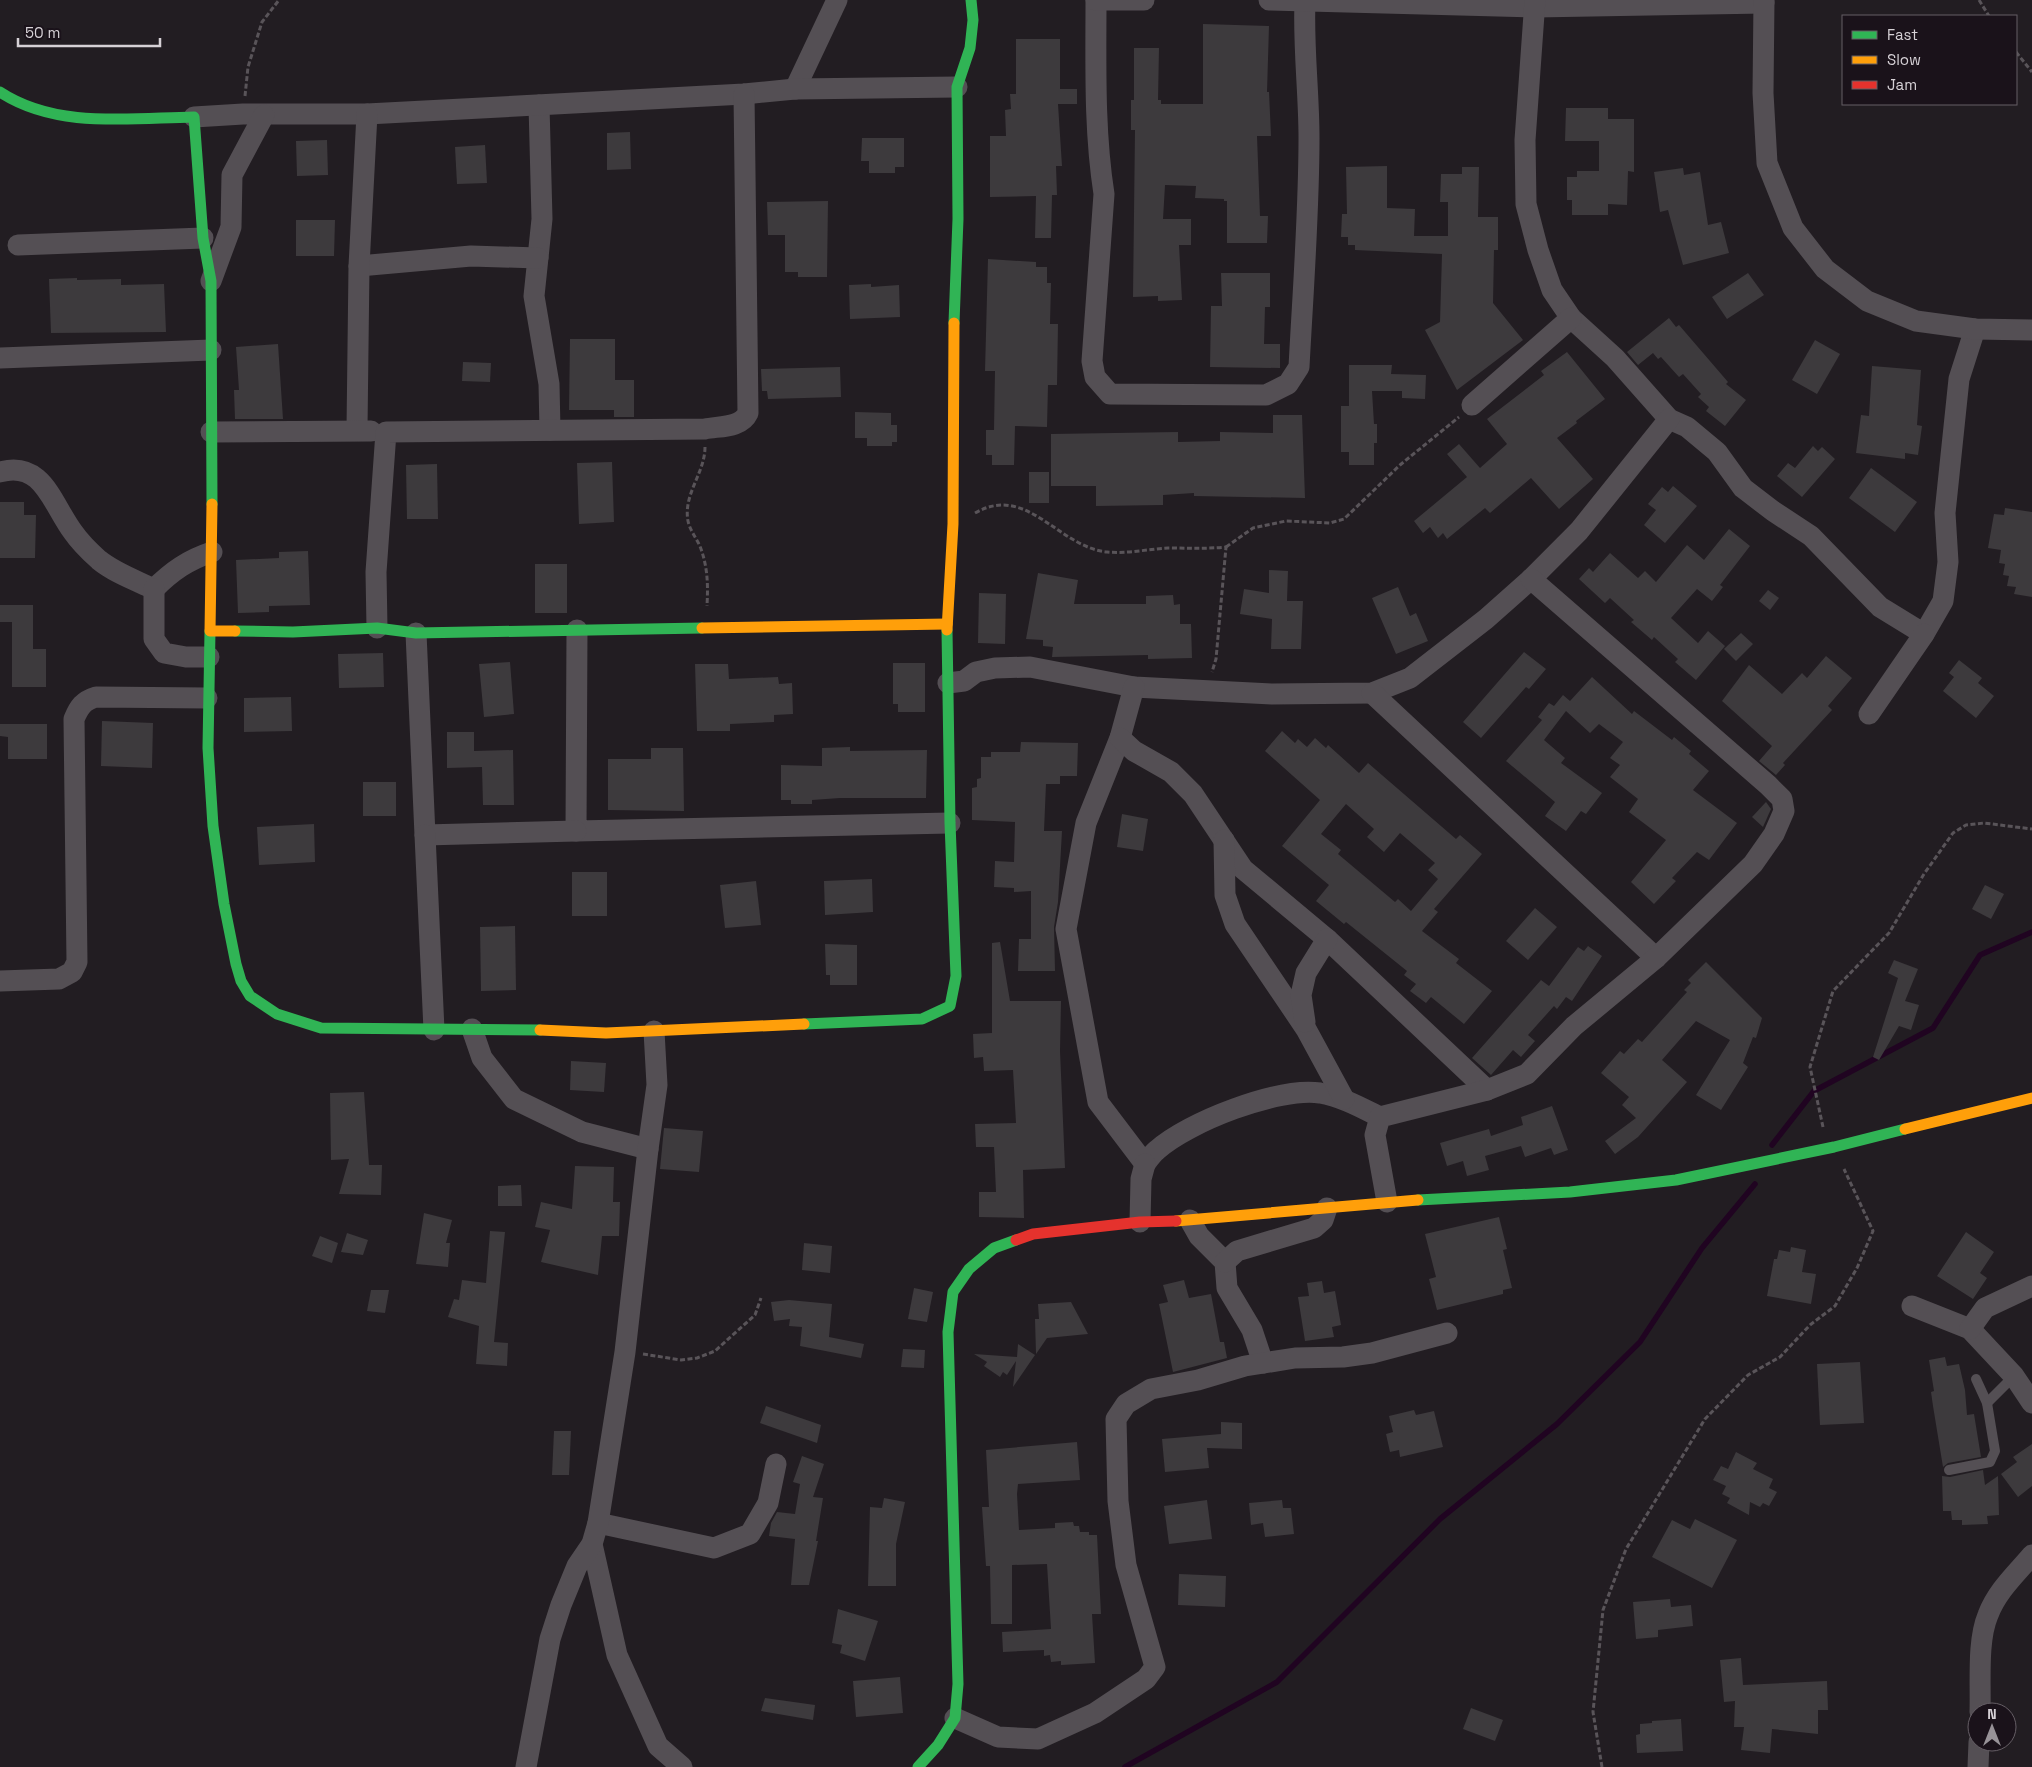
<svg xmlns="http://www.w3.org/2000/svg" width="2032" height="1767" font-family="'Space Grotesk',sans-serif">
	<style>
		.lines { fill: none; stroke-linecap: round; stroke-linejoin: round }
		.stream { stroke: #200421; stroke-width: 5.5 }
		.building { fill: #3d3a3d; fill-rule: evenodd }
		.path { stroke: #595459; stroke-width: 3; stroke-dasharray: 5 2.5; stroke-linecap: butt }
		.lane { stroke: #544f54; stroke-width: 10 }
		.street { stroke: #544f54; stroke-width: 21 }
		.fast { stroke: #30b455; stroke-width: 11 }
		.slow { stroke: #ff9f0a; stroke-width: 11 }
		.jam { stroke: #e5322d; stroke-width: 11 }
	</style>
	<rect width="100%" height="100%" fill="#221d22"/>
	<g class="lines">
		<g class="stream">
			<path d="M1772,1145l42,-54 119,-63 47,-73 52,-23"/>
			<path d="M1125,1767l152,-85 163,-163 117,-95 83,-82 62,-94 53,-64"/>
		</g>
	</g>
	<g class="building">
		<path d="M1203,24l66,2 -2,66h2l2,44h-14l3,80h8l-1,27h-40v-42h-3v-2l-29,-1 1,-12 -31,-1 -2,34h28v26h-12l3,55 -24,1v-5l-25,1 2,-167h-4v-30h3v-52h25l-1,52h3v4h42z"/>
		<path d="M1016,39h44v50h17v15h-19l4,62h-6l1,29h-5l-1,43h-16l1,-42 -46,1v-61h16l-1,-26 6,-1 -1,-15h6z"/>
		<path d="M1566,108h42v11h26v53l-6,-1 -1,34 -19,-1v11h-36v-15h-5v-23h10v-6h22v-30h-34z"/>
		<path d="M630,132l1,37 -24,1v-37z"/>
		<path d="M862,138h42v29h-9v6h-26v-12h-8z"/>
		<path d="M327,140l1,35 -31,1 -1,-35z"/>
		<path d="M485,145l2,38 -30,1 -2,-37z"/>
		<path d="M1387,166v42l28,1 -1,27h34v-34h-8l1,-28h21v-7h17l-1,50h20v33h-4l-1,53 30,37 -66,50 -32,-60 15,-8 2,-68 -87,-4v-5h-7v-8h-7l1,-23h5l-1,-47z"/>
		<path d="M1683,168l1,7 16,-3 8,53 13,-3 8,31 -46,12 -15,-55 -8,2 -6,-40z"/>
		<path d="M828,201l-1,76h-29v-5h-13v-37h-17l-1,-33z"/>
		<path d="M296,220h39l-1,36h-38z"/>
		<path d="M988,259l48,3v5h11v16h4l-1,41h8l-1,61h-9l-1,42 -32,-1 -1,39h-22v-10h-6v-25h8l1,-59h-10z"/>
		<path d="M1221,273h49v34h-5l-1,37h16v24l-70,-1 1,-61h11z"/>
		<path d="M1748,273l16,22 -37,24 -15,-22z"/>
		<path d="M77,278v2l44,-1v6l43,-1 2,48 -115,1 -2,-54z"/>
		<path d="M871,284v3l28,-2 1,32 -50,2 -1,-34z"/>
		<path d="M1669,318l7,9 3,-2 49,57 -2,2 20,16 -21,26 -19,-15 3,-4 -11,-10 3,-3 -18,-20 -4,3 -18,-20 -3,2 -5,-6 -15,12 -11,-13z"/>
		<path d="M570,339h45v41h19v37h-20v-7h-45z"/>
		<path d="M1815,340l25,14 -23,40 -25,-14z"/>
		<path d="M278,344l5,75h-48l-1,-29h5l-3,-43z"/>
		<path d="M1567,352l38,47 -29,22 1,2 -20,15 36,41 -34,30 -28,-31 -41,35 -5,-5 -38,31 -4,-6 -5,5 -8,-11 -7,6 -9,-12 53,-44 -20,-23 12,-10 21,24 27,-24 -20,-25 57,-44 -3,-4z"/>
		<path d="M463,362l28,1 -1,19 -28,-1z"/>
		<path d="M1349,365h43l-1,9 35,1 -1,24 -23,-1v-7h-30l2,33h3v19h-3v22h-25v-13h-8v-46h8z"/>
		<path d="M1872,366l49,4 -4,55 5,1 -4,29 -13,-2v6l-49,-6 5,-38 8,1z"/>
		<path d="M840,367l1,30 -73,2 -1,-8h-5l-1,-22z"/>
		<path d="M855,412l36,1v12h6v17h-5v4h-25v-8h-12z"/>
		<path d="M1273,415h29l3,83 -111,-2v-3l-31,2v10l-67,1v-20h-45v-52l127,-2v10l42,-1v-9l53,1z"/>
		<path d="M1813,446l5,5 4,-4 13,12 -33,38 -25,-21 11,-13 7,5z"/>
		<path d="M612,462l2,60 -35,2 -2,-61z"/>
		<path d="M437,464l1,55h-31l-1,-54z"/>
		<path d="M1871,468l46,34 -22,30 -46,-34z"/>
		<rect x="1029" y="472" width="20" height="31"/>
		<path d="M1673,486l24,20 -32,37 -21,-18 12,-15 -8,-6 14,-17 6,5z"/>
		<path d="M0,502h24v13h12l-1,43h-35z"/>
		<path d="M2005,508l27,4v85l-18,-3 2,-7 -9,-1 2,-10 -6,-1 2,-11 -6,-1 2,-13 -13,-2 6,-34 10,1z"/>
		<path d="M1729,529l21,17 -30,39 3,2 -11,14 -15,-12 -26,29 27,25 10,-12 17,15 -29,34 -21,-18 3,-3 -24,-22 -2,3 -21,-18 3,-2 -24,-22 -5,5 -26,-24 10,-11 4,4 17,-19 28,25 7,-7 11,11 31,-37 17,15z"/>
		<path d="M308,551l2,54 -41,1v6l-31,1 -2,-53 43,-2v-6z"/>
		<rect x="535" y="564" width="32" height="49"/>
		<path d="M1269,570l19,1 -1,30h16l-2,48h-30l1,-30 -32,-5 4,-25 25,4z"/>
		<path d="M1038,573l40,7 -4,24h72v-8l27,-1 1,10 6,-1v20h11l1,34 -44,1v-4l-96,2 1,-10 -10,-1v-6l-17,-1z"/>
		<path d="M1398,587l12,29 6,-3 12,28 -32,13 -24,-56z"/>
		<path d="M1768,590l11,8 -9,12 -11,-9z"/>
		<path d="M979,593l27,1 -1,50 -27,-1z"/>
		<path d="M0,605h33v44h13v38h-34v-65h-12z"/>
		<path d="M1741,633l12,11 -17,17 -12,-12z"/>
		<path d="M1524,652l22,17 -17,20 -3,-2 -45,51 -18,-16z"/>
		<path d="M383,653l1,34 -45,1 -1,-34z"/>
		<path d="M1826,656l26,22 -24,28 4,4 -49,53 2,2 -9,10 -17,-14 13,-15 -50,-45 27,-36 33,29 20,-21 5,5z"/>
		<path d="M1959,660l23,18 -4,5 16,13 -18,22 -33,-27 11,-14 -5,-4z"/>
		<path d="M510,662l4,52 -30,3 -5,-53z"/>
		<path d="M893,663h32v49h-27v-8h-5z"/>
		<path d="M695,664h33l1,15 49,-2 1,7 13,-1 1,31 -19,1v7l-44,2v7h-33z"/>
		<path d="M1592,677l40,37 2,-3 38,29 2,-3 17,14 -2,3 20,17 -16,19 44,33 -28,37 -12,-8 -25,26 4,3 -22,23 -23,-22 35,-42 -37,-28 9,-13 -28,-22 10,-12 -10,-7 13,-16 -24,-18 -9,9 -24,-22 -22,29 21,18 -4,5 41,30 -16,21 -5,-3 -15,20 -21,-15 10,-14 -49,-41 36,-41 -4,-3 11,-14 5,3 9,-11 7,6z"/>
		<path d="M291,697l1,34 -48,1v-34z"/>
		<path d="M102,721l51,2 -1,45 -51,-2z"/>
		<path d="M0,724h47v35h-39v-22l-8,-1z"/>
		<path d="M1282,731l13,12 3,-4 9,8 8,-9 11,10 2,-3 31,28 9,-10 88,76 4,-4 22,19 -48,55 4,3 -16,19 37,28 -3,4 36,28 -28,33 -33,-27 -5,6 -16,-12 6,-7 -12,-9 3,-4 -61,-49 -2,2 -28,-23 13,-16 -47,-39 38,-46 -55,-49zM1346,804l28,25 -7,8 17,15 16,-19 35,30 -7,7 10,9 -27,32 -13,-12 -3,3 -57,-48 3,-4 -20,-16z"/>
		<path d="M447,732h27v19l39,-1 1,55h-31l-1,-38 -35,1z"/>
		<path d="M1021,742l57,1 -1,33h-17v8h-14l-2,47h18l-4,71 -4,25 1,44h-37l1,-32h12v-48l-17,1v-4l-20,-1 1,-26 19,1 1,-40 -43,-2v-32l5,-1v-8l4,-1v-21h10v-5h29z"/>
		<path d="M850,747v4l77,-1 -1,48h-86l-28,2v4h-21v-4h-10v-35l41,1v-18z"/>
		<path d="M651,748h32l1,63 -76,-1v-51h43z"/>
		<rect x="363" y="782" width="33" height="34"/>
		<path d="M1766,802l5,7 -8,18 -11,-10z"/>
		<path d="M1122,814l26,5 -5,32 -26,-4z"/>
		<path d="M314,824l1,38 -56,3 -2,-38z"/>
		<rect x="572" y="872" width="35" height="44"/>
		<path d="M872,879l1,33 -48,3 -1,-34z"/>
		<path d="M756,881l5,44 -36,3 -5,-43z"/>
		<path d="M1985,885l19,9 -13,25 -19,-10z"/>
		<path d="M1535,908l22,19 -29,33 -22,-19z"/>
		<path d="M515,926l1,64 -35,1 -1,-64z"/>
		<path d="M1000,942l10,59h51l-1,50 5,117 -42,2 1,48 -45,-1v-25h17l-2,-45h-18l-1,-23 41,-1 -3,-53 -29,1 -1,-14 -9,1 -1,-24 19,-1v-90z"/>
		<path d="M825,944l32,1v40h-27v-10h-4z"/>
		<path d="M1588,946l14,10 -30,45 -6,-4 -9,12 -3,-3 -26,29 7,6 -14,16 -8,-7 -22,25 -19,-17 69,-78 8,6 29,-39 6,4z"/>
		<path d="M1894,960l24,9 -13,32 14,4 -8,25 -12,-4 -20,34 -6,-3 25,-79 -10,-5z"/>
		<path d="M1706,962l56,56 -6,20 -3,-1 -10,26 5,4 -27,43 -25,-15 34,-55 -34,-19 -34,39 25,22 -49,55 -23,17 -10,-13 31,-23 -14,-13 7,-8 -28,-24 19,-22 4,3 14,-15 4,3 45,-50 -3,-2 7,-7 -3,-3z"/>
		<path d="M571,1061l35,2 -2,29 -34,-2z"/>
		<path d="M364,1092l5,73h13l-1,30 -42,-1 10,-35 -18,1 -1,-67z"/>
		<path d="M1552,1106l16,44 -14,5 -3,-7 -26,9 -4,-11 -36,10 4,14 -22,6 -4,-15 -16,5 -7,-23 49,-14 2,7 32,-11 -2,-8z"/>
		<path d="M664,1128l39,3 -4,41 -39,-3z"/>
		<path d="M575,1166l39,1 -1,35h7l-1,34h-17l-4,39 -57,-13 9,-32 -15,-3 6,-25 31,7z"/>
		<path d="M521,1185l1,21h-24v-20z"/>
		<path d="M424,1213l28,7 -6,23h4l-2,24 -32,-3z"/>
		<path d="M1499,1217l8,32 -4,1 9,38 -9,2v4l-66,16 -8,-31 7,-2 -11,-43z"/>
		<path d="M490,1231l15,1 -11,110 14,1 -1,23 -31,-2 3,-38 -31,-9 6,-18 5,1 3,-20 24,3z"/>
		<path d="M1966,1232l28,20 -14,21 7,5 -14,21 -36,-23z"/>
		<path d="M347,1233l21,7 -5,15 -22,-3z"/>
		<path d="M320,1236l18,7 -6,20 -20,-7z"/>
		<path d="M804,1243l28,3 -2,27 -28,-3z"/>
		<path d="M1791,1247l15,3 -4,22 14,2 -5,30 -44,-8 7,-37h3l2,-9 11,2z"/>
		<path d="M1184,1280l5,18 22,-4 9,48h4l3,16 -54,14 -14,-68 9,-2 -5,-17z"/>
		<path d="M1322,1281l2,12 11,-2 6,34 -9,2 2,10 -29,4 -7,-44 11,-1 -2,-13z"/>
		<path d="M914,1288l19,4 -6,30 -19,-3z"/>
		<path d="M371,1290h18l-4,23 -18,-2z"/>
		<path d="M789,1300l43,4 -3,33 35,7 -3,14 -61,-12 2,-19 -13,-1 1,-7 -16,2 -3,-19z"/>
		<path d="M1071,1302l17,32 -41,4 -11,16 -1,-35h4l-1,-15z"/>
		<path d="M1018,1344l17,11 -22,32 3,-26 -9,14 -4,-3 -3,5 -16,-11 3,-4 -13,-8 43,3z"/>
		<path d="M903,1349l22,1 -1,18 -23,-1z"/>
		<path d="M1945,1357l2,9 12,-2 6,26 2,25 7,-1 7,43 -33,6 -5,4 -10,-61 -2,-14 3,-1 -5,-31z"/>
		<path d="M1860,1362l4,61 -44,2 -3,-61z"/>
		<path d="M766,1406l55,19 -4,18 -57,-20z"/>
		<path d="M1414,1410l2,5 18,-4 9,36 -43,10 -1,-7 -9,2 -4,-18 7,-2 -4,-16z"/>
		<path d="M1221,1422l21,1v26l-35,-1 2,20 -44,4 -3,-33 59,-5z"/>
		<path d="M554,1431h17l-2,44h-17z"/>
		<path d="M1077,1442l3,38 -62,4 -1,10 2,36 36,-2v-5l18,-1 1,4h5l1,6h9v3h8l4,79h-9l3,49 -34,2v-4l-10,1 -1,-7 -6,1v-6l-41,2 -1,-20 49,-3 -4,-65 -35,1v59h-21l-1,-58h-4l-4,-59h7l-3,-57z"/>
		<path d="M2032,1444v42l-14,11 -17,-23 16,-12 -4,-5z"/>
		<path d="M1736,1452l21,11 -4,6 20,10 -4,9 8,4 -8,14 -6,-3 -3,4 -10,-5 -1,13 -22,-12 3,-5 -8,-4 4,-8 -13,-6 8,-14 7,3z"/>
		<path d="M802,1456l22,8 -11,33 10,1 -7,43h2l-9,44h-18l4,-46 -26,-3 2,-13 6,-11 18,2 5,-30 -7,-2z"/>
		<path d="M1983,1470l2,15 13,-9 1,39 -12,1 1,8 -26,1v-5h-10l-1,-9h-8l-1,-35 8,1z"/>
		<path d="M884,1498l21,4 -9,42v42h-28l2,-79 12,1z"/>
		<path d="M1207,1500l5,39 -43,5 -5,-38z"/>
		<path d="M1282,1500l1,8h8l3,26 -29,3 -2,-14 -12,2 -2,-22z"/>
		<path d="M1695,1519l42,21 -25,48 -60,-31 20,-37 18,9z"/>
		<path d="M1179,1574l47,2 -1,31 -47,-2z"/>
		<path d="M1670,1599l1,8 20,-2 2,21 -35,4v7l-22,2 -3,-37z"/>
		<path d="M838,1609l40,12 -13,40 -25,-8 2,-8 -10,-2z"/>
		<path d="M1741,1658l2,27 84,-4 1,29h-10v24l-46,-5 -2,24 -29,-3 3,-23h-10l1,-26 -11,1 -4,-42z"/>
		<path d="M900,1677l3,36 -47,4 -3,-36z"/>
		<path d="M765,1698l50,7 -2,15 -52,-9z"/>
		<path d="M1471,1708l32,12 -8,21 -32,-12z"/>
		<path d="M1681,1719l2,32 -46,2 -1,-18 4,-1v-10l12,-1v-2z"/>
	</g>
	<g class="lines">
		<g class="path">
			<path d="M1979,0l10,16"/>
			<path d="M2016,52l16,20"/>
			<path d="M245,96l3,-29 14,-45 17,-22"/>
			<path d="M705,447c0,26 -22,47 -17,74 2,10 10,19 13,28 7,20 7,37 6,57"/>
			<path d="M975,513c52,-30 83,34 132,39 20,2 41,-3 61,-4 20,0 38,1 58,-1l-10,112 -4,13"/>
			<path d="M1226,547l27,-19 33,-7 44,2 14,-4 56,-54 59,-48"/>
			<path d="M1823,1127l-13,-60 23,-76 56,-58 35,-59 29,-41 13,-8 18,-2 48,6"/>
			<path d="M643,1354l38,6 16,-2 18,-7 40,-36 6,-17"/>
			<path d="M1602,1767l-9,-55 10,-102 23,-61 79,-130 43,-44 32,-18 30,-32 25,-19 22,-38 16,-37 -29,-62"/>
		</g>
		<g class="lane">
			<path d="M1987,1403l27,-27"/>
			<path d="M1949,1470l41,-8 5,-11 -8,-48 -11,-24"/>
		</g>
		<g class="street">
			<path d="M1096,0c0,65 -2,130 8,194l-12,167 3,16 15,17 156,1 22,-11 11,-17c4,-76 10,-153 10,-229 0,-46 -6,-92 -4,-137"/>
			<path d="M1096,0h48"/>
			<path d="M1269,0l266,7 229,-4"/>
			<path d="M1535,0l-10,140 1,64 12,46 14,40 19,28 44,40 54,61 18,8 30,25 26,36 30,23 38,25 69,71 44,27 19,-33 5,-39 -3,-49 14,-134 16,-50"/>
			<path d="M1764,0l-1,93 4,70 26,65 32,41 42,32 49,20 59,8 57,1"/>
			<path d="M795,89l42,-89"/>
			<path d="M539,105l3,114 -8,77 15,88 1,46"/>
			<path d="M194,117l49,-3h124l377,-20 51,-5 162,-2"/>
			<path d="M18,245l185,-7"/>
			<path d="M359,266l112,-10 67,2"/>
			<path d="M211,281l20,-54 1,-52 32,-60"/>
			<path d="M0,358l211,-8"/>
			<path d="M1472,405l99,-87"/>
			<path d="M357,429l2,-163 8,-152"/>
			<path d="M211,432l160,-1"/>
			<path d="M0,472c43,-12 52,32 73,60 7,10 17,20 26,28 16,13 36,20 55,29 18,-18 34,-29 58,-37"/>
			<path d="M154,589v50l10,14 22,4h23"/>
			<path d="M377,628l-1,-56 10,-140 319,-3c15,-3 36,-1 43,-16l-4,-319"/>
			<path d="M577,630l-1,201 374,-8"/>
			<path d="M416,633l9,202 151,-4"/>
			<path d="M948,683l16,-2 12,-9 19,-4 35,-1 104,20 138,7 100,-1 38,-15 76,-59 45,-40 48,-48 90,-112"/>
			<path d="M1134,687l-14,51 -34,85 -20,106 32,173 47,62c3,-4 7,-10 12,-14 31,-28 121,-63 163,-57 22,4 40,14 60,24"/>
			<path d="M1372,693l284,265"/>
			<path d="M1869,714l55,-80"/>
			<path d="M1120,738l14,13 37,21 22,22 50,75 84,70 160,151"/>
			<path d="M425,835l9,195"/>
			<path d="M1224,840l1,55 10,29 71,105 38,70"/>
			<path d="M0,981l59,-2 13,-7 5,-10 -3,-243c5,-12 9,-18 22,-22l111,1"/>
			<path d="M1305,1022l-4,-27 5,-22 21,-34"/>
			<path d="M472,1029l10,29 32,41 68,33 66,17"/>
			<path d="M1387,1202l-12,-67 5,-18 107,-27 40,-16 47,-48 82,-68 97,-94 21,-30 10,-23 -2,-12 -14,-14 -237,-206"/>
			<path d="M1190,1220l9,16 26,26 2,26 25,42 11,33"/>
			<path d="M1140,1222l1,-43 4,-15"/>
			<path d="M1225,1262l12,-11 77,-23 9,-8 4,-12"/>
			<path d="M1912,1306l58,23 44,47 18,27"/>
			<path d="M1970,1329l15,-21 47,-22"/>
			<path d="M598,1523l116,25 36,-14 18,-31 8,-39"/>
			<path d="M592,1544l25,111 41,91 24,21"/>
			<path d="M1980,1712c1,-29 -3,-71 8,-97 9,-24 28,-41 44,-60"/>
			<path d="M955,1718l43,19 40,2 57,-26 51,-34 9,-12 -29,-102 -8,-64 -2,-82 10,-15 25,-15 47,-9 47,-14 50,-8 48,-1 29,-4 75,-20"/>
			<path d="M526,1767l24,-128 11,-34 16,-39 15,-22 6,-21 27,-171 23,-203 9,-64 -3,-54"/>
			<path d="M1978,1767l1,-25"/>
		</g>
		<g class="fast">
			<path d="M0,92c56,37 130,26 194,25l9,121 8,43 1,223"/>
			<path d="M954,323l4,-104 -1,-132 13,-39 3,-28 -2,-20"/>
			<path d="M210,631l-2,117 5,78 11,78 12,60 5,17 9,15 27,18 44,14 219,2"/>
			<path d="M235,631l58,1 84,-4 39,5 286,-5"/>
			<path d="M804,1024l118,-5 28,-13 6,-30 -6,-153 -3,-193"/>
			<path d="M1418,1200l152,-8 106,-12 158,-33 71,-18"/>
			<path d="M918,1767l20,-22 17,-27 3,-34 -10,-352 5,-40 16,-23 25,-21 22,-8"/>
		</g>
		<g class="slow">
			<path d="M212,504l-2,127h25"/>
			<path d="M702,628l245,-4"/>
			<path d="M947,630l6,-106 1,-201"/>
			<path d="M540,1030l66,3 198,-9"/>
			<path d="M1905,1129l127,-31"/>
			<path d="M1176,1221l242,-21"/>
		</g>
		<path class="jam" d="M1016,1240l17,-6 107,-12 36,-1"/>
	</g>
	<rect x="1842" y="15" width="175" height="90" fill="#1a121a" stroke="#655e65"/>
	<rect x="1852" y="31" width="25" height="8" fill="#30b455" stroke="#655e65"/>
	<text x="1887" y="40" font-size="15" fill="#d6d1d6">Fast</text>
	<rect x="1852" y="56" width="25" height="8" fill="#ff9f0a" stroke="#655e65"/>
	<text x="1887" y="65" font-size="15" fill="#d6d1d6">Slow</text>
	<rect x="1852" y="81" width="25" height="8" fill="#e5322d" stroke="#655e65"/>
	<text x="1887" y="90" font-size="15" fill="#d6d1d6">Jam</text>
	<g transform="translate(1992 1727)"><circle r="24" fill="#1a121a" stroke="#655e65"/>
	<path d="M0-4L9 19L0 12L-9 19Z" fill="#979297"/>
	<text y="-8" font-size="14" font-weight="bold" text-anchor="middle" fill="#d6d1d6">N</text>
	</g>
	<path d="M18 38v8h142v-8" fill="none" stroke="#d6d1d6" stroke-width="2.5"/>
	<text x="25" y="38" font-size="15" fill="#d6d1d6" stroke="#1a121a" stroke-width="4" paint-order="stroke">50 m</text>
</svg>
